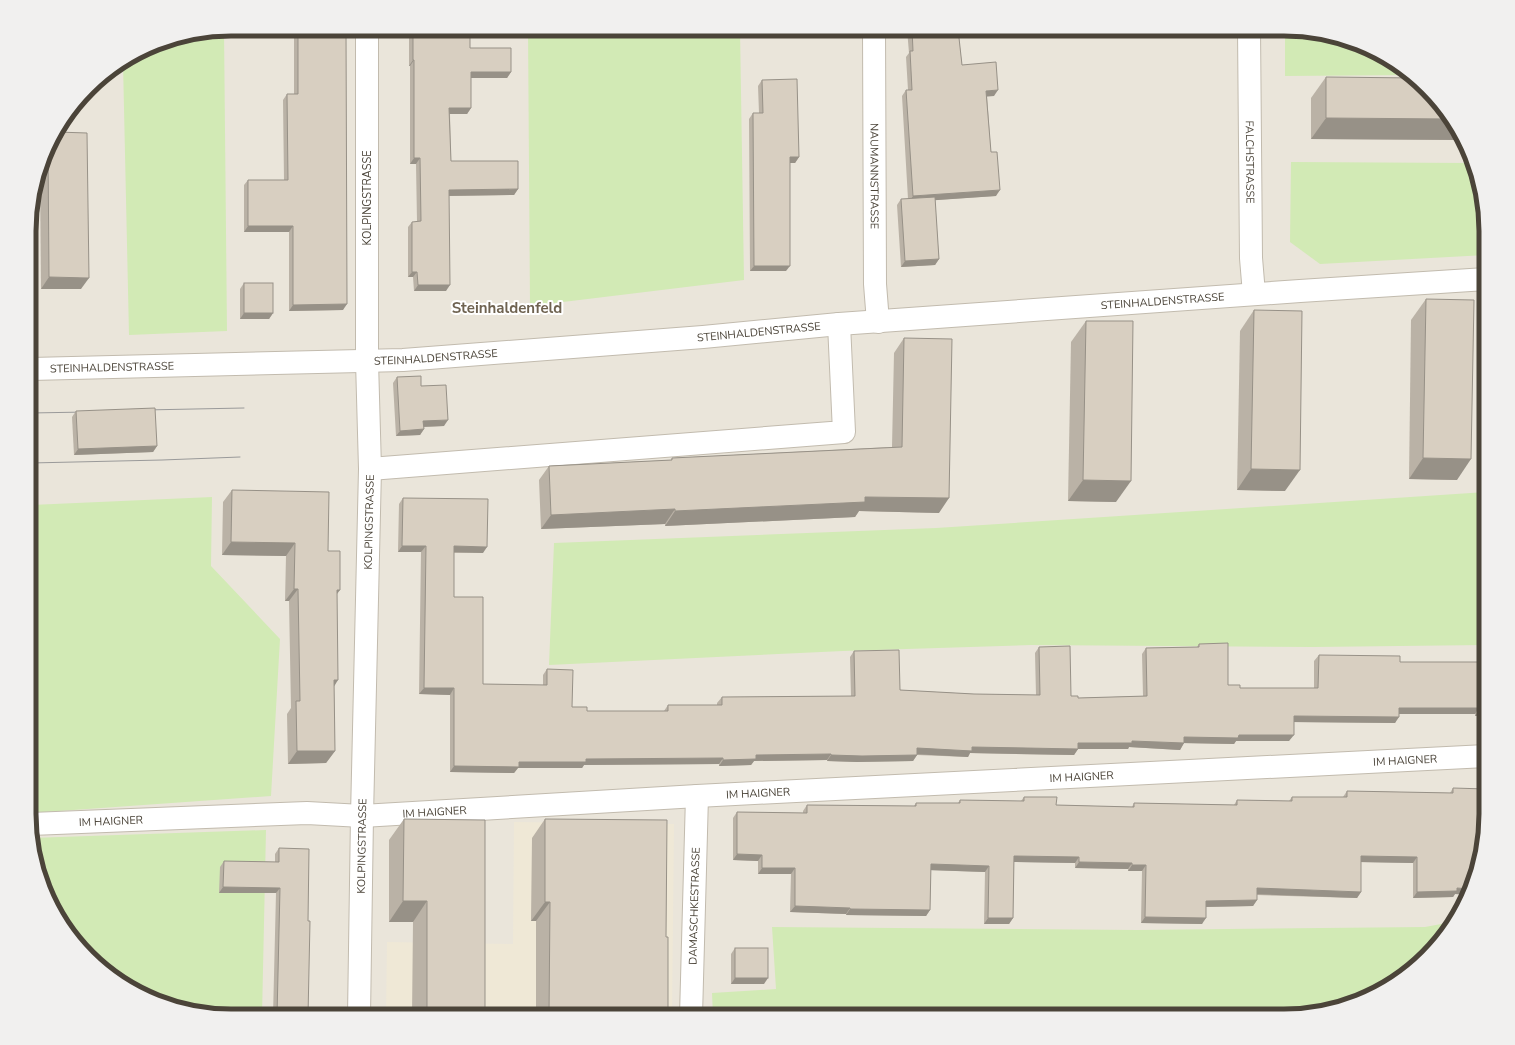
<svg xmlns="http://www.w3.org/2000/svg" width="1515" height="1045" font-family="'Nunito Sans',sans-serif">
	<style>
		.residential { fill: #eae5da }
		.education { fill: #efe8d6 }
		.green { fill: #d2eab5 }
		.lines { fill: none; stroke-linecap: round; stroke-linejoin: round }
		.minor-casing { stroke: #c2bbae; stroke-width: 24 }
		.tertiary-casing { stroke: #c2bbae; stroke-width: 24 }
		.minor { stroke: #fff; stroke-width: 22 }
		.tertiary { stroke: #fff; stroke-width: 22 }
		.tram { stroke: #9a9a9a; stroke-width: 1 }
		.wall { fill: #bab2a6 }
		.shaded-wall { fill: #979187 }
		.building { fill: #d8cfc1; stroke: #979187 }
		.labels { text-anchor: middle; stroke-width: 4; stroke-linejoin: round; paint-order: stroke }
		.street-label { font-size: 11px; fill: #4b4439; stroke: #fff }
		.district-label { font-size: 15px; font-weight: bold; fill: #6e6250; stroke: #fff }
		.rim { fill: none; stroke: #4b4439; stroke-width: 5 }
	</style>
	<rect width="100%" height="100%" fill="#f6f3ec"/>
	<path class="residential" d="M231,29h1066l52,11 58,31 29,27 29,43 21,77v609l-11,52 -31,58 -27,29 -43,29 -38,14 -51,7h-1067l-52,-11 -58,-31 -52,-59 -25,-75v-635l19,-64 48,-62 56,-35z"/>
	<path class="education" d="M514,822l160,2 -2,192h-286l1,-74 126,2z"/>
	<g class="green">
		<path d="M528,29h212l4,251 -214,26z"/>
		<path d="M1285,29h12l52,11 58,31 5,4 -127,1z"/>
		<path d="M224,30l3,301 -98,4 -6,-272 31,-19z"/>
		<path d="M1291,162l180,1 15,55v37l-166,9 -30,-22z"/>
		<path d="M1486,492v153l-173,2 -282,-2 -188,6 -294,14 5,-122 382,-15z"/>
		<path d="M212,497l-1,69 69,73 -9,157 -240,17v-308z"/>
		<path d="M266,830l-4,186h-44l-52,-11 -58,-31 -52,-59 -25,-75v-2z"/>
		<path d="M1452,922c-21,39 -72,77 -116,87 -16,4 -35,5 -51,7h-572l-1,-23 64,-4 -4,-62 366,3 287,-3z"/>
	</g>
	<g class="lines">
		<defs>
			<g id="minor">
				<path id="s1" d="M874,29l1,255 3,38"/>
				<path id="s2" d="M1249,29l2,229 3,36"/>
				<path d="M370,469l474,-37 -5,-108"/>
				<path id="s3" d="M31,824l276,-11 55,3 335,-20 789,-40"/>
				<path id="s4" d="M359,1016l3,-200 8,-347 -3,-108v-332"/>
				<path id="s5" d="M691,1016l6,-220"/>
			</g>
			<g id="tertiary">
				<path id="s6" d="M31,369l372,-9 300,-23 136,-13 461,-33 186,-12"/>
			</g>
		</defs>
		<use href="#minor" class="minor-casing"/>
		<use href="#tertiary" class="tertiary-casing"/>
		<use href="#minor" class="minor"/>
		<use href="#tertiary" class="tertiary"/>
		<g class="tram">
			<path d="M145,410l99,-2"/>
			<path d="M31,413l56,-1"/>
			<path d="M31,463l131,-3 78,-3"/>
		</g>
	</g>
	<g class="wall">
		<path d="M285,29h61l-3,281 -54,1v-79h-45v-47l4,-5h36l-1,-80 4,-6h7v-64h-9z"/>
		<path d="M409,29h61v19l41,24 -4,6h-36v30l-4,6h-17l1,47 67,28 -4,6 -65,1 -3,95h-32l-1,-14h-5v-50l4,-5h5l-1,-58h-6v-98h-1z"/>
		<path d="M762,29h39l-3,5 -35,3z"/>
		<path d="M907,29h51l4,36 32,31h-7l4,56 5,44 -61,4 4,59 -4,6 -34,2 -4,-62 4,-6h7l-6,-103 4,-6h2l-2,-33 3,-4z"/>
		<path d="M1326,77l110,21 28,42 -153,-1v-41z"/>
		<path d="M762,80l37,77 -4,6h-5l-4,108h-36l-1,-152 4,-6h6l-1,-27z"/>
		<path d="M50,141l31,148h-40l-1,-115z"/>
		<path d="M244,283l29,30 -4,6h-29v-30z"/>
		<path d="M1426,299l31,181 -48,-1 2,-159z"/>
		<path d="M1254,310l31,181 -48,-1 3,-159z"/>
		<path d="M1086,321l30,181 -48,-1 3,-159z"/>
		<path d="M904,338l35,175 -80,-2 -4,6 -190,9v-2l-124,5 -2,-49 10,-14 122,-6 1,-2 220,-11 2,-94z"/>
		<path d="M397,377l24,9 23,40 -20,1v2l-4,6 -24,1 -3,-53z"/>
		<path d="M76,411l81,35 -4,6 -79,3 -2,-38z"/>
		<path d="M232,490l96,61 9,43 -3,92 1,65 -9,12 -38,1 -1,-50 4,-6 -2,-107h-4l1,-45 -64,-1 1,-53z"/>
		<path d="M403,498l80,55h-29v44l29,87 60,1v-10l4,-6 25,38 15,4h77l4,-6h49v-2l5,-6 129,-1 -1,-39 4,-6 46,39 74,4 62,1 -1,-42 4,-6 32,49 7,2 65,-2 -1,-42 4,-6 51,-1 2,-3 29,41 12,3h74v-27l5,-6 81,7h77l1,-2 8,56h-11v-2h-76l-4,9 -101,-1 -5,19h-53l-2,3 -50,-1 -4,7 -51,-3 -1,2h-50l-4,6 -104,-2 -2,4 -51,-2 -4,6 -56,1 -30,-1v-1l-73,1 -3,4 -32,1v-2l-135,1 -2,3h-64l-4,5 -64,-1v-77l-31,-1 2,-142h-23l1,-48z"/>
		<path d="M1453,788l2,106 -2,3 -40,1v-35l-52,-1v30l-4,6 -100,-3v5l-4,6 -47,1 -4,17 -61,-1 1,-52h-14v-2l-53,-1v-5l-61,-1 -1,56 -4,6h-25l1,-52 -54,-2 -1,40 -4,6 -80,-1v-1l-56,-2 1,-38h-33v-13l-25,-1v-42l4,-6 66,1v-2l4,-6 107,1 2,-3h42l2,-3 61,1 3,-4 32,8 76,2 2,-4 100,2 3,-5 52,1 3,-4h51l4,-6 103,2z"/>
		<path d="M404,819l81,197h-73l1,-94h-24v-82z"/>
		<path d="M545,819l121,118 2,79h-132v-95h-5l1,-83z"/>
		<path d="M279,848l29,73v95h-35l3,-123h-57l1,-26 4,-6 51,1v-8z"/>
		<path d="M735,948l29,36h-33v-30z"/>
	</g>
	<g class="shaded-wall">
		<path d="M285,29h10l-1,1h-9z"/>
		<path d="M794,29h7l-3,5 -35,3 4,-6z"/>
		<path d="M413,60h1l-4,6h-1z"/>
		<path d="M471,72h40l-4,6h-40z"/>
		<path d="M998,90l-4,6 -12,1 4,-6z"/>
		<path d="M449,108h22l-4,6h-22z"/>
		<path d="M1326,118l124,1 14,21 -153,-1z"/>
		<path d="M790,157h9l-4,6h-9z"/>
		<path d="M414,158h6l-4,6h-6z"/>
		<path d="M518,189l-4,6 -69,1 4,-6z"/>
		<path d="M1000,190l-4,6 -87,6 4,-6z"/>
		<path d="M248,226h45l-4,6h-45z"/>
		<path d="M939,259l-4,6 -34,2 4,-6z"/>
		<path d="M754,266h36l-4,5h-36z"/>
		<path d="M412,272h5l-4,5h-5z"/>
		<path d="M49,277l40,1 -8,11h-40z"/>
		<path d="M418,285h32l-4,6h-32z"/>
		<path d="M347,304l-4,6 -54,1 4,-6z"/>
		<path d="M244,313h29l-4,6h-29z"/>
		<path d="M448,420l-4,6 -25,1 4,-6z"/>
		<path d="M424,429l-4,6 -24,1 4,-5z"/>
		<path d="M157,446l-4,6 -79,3 4,-6z"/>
		<path d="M1423,458l48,1 -14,21 -48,-1z"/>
		<path d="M1251,469l49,1 -15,21 -48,-1z"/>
		<path d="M1083,480l48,1 -15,21 -48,-1z"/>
		<path d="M865,497l84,1 -10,15 -80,-2 -4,6 -190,9 10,-15z"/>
		<path d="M675,509l-10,15 -124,5 10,-14z"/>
		<path d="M231,542l64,1 -9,13 -64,-1z"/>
		<path d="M402,546h24l-5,6h-23z"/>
		<path d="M454,546l33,1 -4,6 -33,-1z"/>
		<path d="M294,589h4l-9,12h-4z"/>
		<path d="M337,590h3l-9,12z"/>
		<path d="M334,680h4l-8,13z"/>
		<path d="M424,688h30l-4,7 -31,-1z"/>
		<path d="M1399,708h80l-4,6h-80z"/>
		<path d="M1479,710h7v6h-11z"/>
		<path d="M1294,716l105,1 -4,6 -106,-1z"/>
		<path d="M1239,735h55l-5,6h-53l-2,3 -54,-1 4,-6z"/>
		<path d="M1132,741l52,2 -4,7 -51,-3 -1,2h-50l-4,6 -104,-2 -2,4 -55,-3 4,-6 55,-1z"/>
		<path d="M297,751h38l-9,12 -38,1z"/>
		<path d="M831,754l-4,6 -73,1 -3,4 -32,1 4,-6 33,-5z"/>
		<path d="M831,755h86l-4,6 -56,1 -30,-1z"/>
		<path d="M723,758l-4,6 -135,1 -2,3h-64l-4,5 -64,-1 4,-6 65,-4 67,-3z"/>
		<path d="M737,854l25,1 -4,6 -25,-1z"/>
		<path d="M1014,856l65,1 -4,6 -65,-1z"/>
		<path d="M1361,856l56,1 -4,6 -56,-1z"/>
		<path d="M1079,862l53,1 -4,6 -53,-1z"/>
		<path d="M931,864l58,2 -4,6 -59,-2z"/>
		<path d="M1132,865h14l-4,6h-14z"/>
		<path d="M762,868h33l-4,6h-33z"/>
		<path d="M223,887l57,1 -4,5h-57z"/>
		<path d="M1257,888l104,4 -4,6 -105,-4z"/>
		<path d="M1457,888l13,1 -3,6 -12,-1 -2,3 -40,1 4,-6z"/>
		<path d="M1257,900l-4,6 -51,1 4,-6z"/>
		<path d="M403,901h24l-14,21h-24z"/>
		<path d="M545,902h5l-14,19h-5z"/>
		<path d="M795,906l55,2 -4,6 -56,-2z"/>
		<path d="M850,909l80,1 -4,6 -80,-1z"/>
		<path d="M1145,917l61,1 -4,6 -61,-1z"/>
		<path d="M988,918h25l-4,6h-25z"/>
		<path d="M735,978h33l-4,6h-33z"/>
	</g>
	<g class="building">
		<path d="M298,29h48l1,275 -54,1v-79h-45v-46h40l-1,-86h11z"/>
		<path d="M413,29h57v19h41v24h-40v36h-22l2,53h67v28l-69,1 1,95h-32l-1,-13h-5v-50l9,-1 -1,-63h-6v-98h-1z"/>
		<path d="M767,29h27l-27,2z"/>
		<path d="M912,29h46l4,36 34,-3 2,28 -12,1 5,61h6l3,38 -87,6 -7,-106h6l-2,-39h3z"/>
		<path d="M1326,77l89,1 21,20 14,21 -124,-1z"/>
		<path d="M797,79l2,78h-9v109h-36l-1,-153h10l-1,-33z"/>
		<path d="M57,132l30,1 2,145 -40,-1 -1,-129 2,-7z"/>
		<path d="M935,197l4,62 -34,2 -4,-62z"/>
		<rect x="244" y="283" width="29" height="30"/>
		<path d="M1426,299l48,1 -3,159 -48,-1z"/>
		<path d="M1254,310l48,1 -2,159 -49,-1z"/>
		<path d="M1086,321h47l-2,160 -48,-1z"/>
		<path d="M904,338l48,1 -3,159 -84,-1v5l-190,9v-2l-124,6 -2,-49 123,-6v-2l230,-11z"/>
		<path d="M421,376v10l25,-1 2,35 -25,1 1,8 -24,2 -3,-54z"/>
		<path d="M155,408l2,38 -79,3 -2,-38z"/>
		<path d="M232,490l97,2 -1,59h12v39h-3l1,90h-4l1,71h-38l-1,-50h4l-2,-112h-4l1,-46 -64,-1z"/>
		<path d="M403,498l85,1 -1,48 -33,-1v51h29v87l64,1v-16l26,1 -1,37h15v4h81v-6h54v-8l133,-1 -1,-45 45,-1 1,40 74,4 66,1 -1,-48 31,-1 1,50h7v2l69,-2 -1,-48 53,-1v-3l29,-1v42h12v3h78l1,-33 81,1v6h78v-2h8v50h-7v-2h-80v9l-105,-1v19h-55l-1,3 -54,-1v6l-52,-2v2h-54v6l-106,-2v4l-55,-3v7l-55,1 -31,-1v-1l-75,1v4l-33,1v-2l-137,1v3h-67v5l-65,-1v-78h-30l2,-142h-24z"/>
		<path d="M1453,788l33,1v38l-11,52 -5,10 -13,-1v3l-40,1v-35l-56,-1v36l-104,-4v12l-51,1v17l-61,-1 1,-52h-14v-2l-53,-1v-5l-65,-1 -1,62h-25l1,-52 -58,-2 -1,46 -80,-1v-1l-55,-2v-38h-33v-13l-25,-1v-42l70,1v-8l109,1v-3h44v-3l64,1v-4h33l-1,8 78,2v-4l103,2v-5l55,1v-4h55v-6l106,2z"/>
		<path d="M404,819l81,1v196h-58v-115h-24z"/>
		<path d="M545,819l122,1 -1,117h2v79h-119l1,-114h-5z"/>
		<path d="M279,848l30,1 -1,72h2l-2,95h-31l3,-128 -57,-1 1,-26 55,1z"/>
		<rect x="735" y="948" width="33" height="30"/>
	</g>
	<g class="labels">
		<g class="street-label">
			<text dy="4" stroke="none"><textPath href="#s2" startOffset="133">FALCHSTRASSE</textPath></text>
			<text dy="4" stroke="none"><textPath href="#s1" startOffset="147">NAUMANNSTRASSE</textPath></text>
			<text transform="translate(367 198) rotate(-90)" y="4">KOLPINGSTRASSE</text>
			<text dy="4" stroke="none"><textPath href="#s6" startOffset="1134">STEINHALDENSTRASSE</textPath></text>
			<text dy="4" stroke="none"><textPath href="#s6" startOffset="729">STEINHALDENSTRASSE</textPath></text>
			<text dy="4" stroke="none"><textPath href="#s6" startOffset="405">STEINHALDENSTRASSE</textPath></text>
			<text dy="4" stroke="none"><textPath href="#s6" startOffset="81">STEINHALDENSTRASSE</textPath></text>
			<text dy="4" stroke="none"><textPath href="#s4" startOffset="494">KOLPINGSTRASSE</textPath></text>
			<text dy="4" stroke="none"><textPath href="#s3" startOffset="1376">IM HAIGNER</textPath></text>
			<text dy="4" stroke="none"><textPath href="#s3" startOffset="1052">IM HAIGNER</textPath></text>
			<text dy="4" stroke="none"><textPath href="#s3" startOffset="728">IM HAIGNER</textPath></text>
			<text dy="4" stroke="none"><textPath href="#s3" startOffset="404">IM HAIGNER</textPath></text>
			<text dy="4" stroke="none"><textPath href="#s3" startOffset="80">IM HAIGNER</textPath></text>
			<text dy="4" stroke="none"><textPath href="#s4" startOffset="170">KOLPINGSTRASSE</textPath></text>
			<text dy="4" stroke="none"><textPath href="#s5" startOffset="110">DAMASCHKESTRASSE</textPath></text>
		</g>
		<g class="district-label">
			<text x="507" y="313">Steinhaldenfeld</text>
		</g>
	</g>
	<path d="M0 0H1515V1045H0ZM231 36H1284A195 195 0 0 1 1479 231V814A195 195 0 0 1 1284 1009H231A195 195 0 0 1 36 814V231A195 195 0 0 1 231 36Z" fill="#f1f0ef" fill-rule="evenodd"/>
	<path class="rim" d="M231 36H1284A195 195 0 0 1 1479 231V814A195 195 0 0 1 1284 1009H231A195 195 0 0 1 36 814V231A195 195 0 0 1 231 36Z"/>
</svg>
